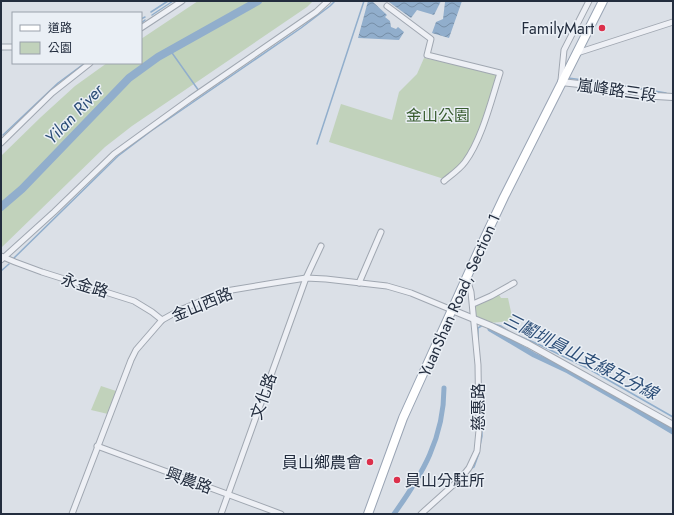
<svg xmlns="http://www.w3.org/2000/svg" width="674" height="515" font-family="Jost,'Noto Sans TC',sans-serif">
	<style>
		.park { fill: #c1d2bb }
		.water { fill: url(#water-waves) }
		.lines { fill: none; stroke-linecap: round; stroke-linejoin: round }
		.stream { stroke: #91aecc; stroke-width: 1.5 }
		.canal { stroke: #91aecc; stroke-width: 5 }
		.river { stroke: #91aecc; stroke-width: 8 }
		.minor-casing { stroke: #a0a7b1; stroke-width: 7 }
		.tertiary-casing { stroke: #a0a7b1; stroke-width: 8 }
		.primary-casing { stroke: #99a4b4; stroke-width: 10 }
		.minor { stroke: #eef0f5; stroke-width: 5 }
		.tertiary { stroke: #eef0f5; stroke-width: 6 }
		.primary { stroke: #fff; stroke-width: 8 }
		.poi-dot { fill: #dc304b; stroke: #eaeff5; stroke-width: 1.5 }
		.labels { text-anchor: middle; stroke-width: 3; stroke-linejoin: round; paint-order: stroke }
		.poi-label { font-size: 16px; fill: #232d3e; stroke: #eaeff5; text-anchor: end }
		.street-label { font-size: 16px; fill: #232d3e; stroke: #eaeff5 }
		.park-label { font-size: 16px; fill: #385c2f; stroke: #eaeff5 }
		.water-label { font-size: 17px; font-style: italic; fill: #2a4c76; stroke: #eaeff5 }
	</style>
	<defs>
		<pattern id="water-waves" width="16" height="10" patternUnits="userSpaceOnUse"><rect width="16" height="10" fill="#91aecc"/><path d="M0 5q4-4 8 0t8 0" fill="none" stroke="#768ea7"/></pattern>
	</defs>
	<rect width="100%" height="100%" fill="#dbe0e7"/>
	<g class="park">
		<path d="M198,1h115l-6,6 -175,119 -27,21 -104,101v-92l40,-39 34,-31 32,-23h34v-24z"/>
		<path d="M424,58l73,15c-8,27 -17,69 -35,89 -5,6 -12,11 -18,17l-115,-37 12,-38 51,16 7,-28 18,-18z"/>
		<path d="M498,293l3,5h7l5,23 -24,2 -13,-4v-14z"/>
		<path d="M101,386l15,5 -8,23 -17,-4z"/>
	</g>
	<g class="water">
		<path d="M368,1h4l15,14 -2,2 5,4 1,6 5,2 2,-2 6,5 -5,8 -41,-2z"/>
		<path d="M389,1h52l-7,14 -17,-5 -6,8 -22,-16z"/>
		<path d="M462,1l-13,37 -17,-5 4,-11 7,-3 2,-17z"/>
	</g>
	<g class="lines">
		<g class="stream">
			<path d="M151,12l17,-11"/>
			<path d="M152,15l21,-14"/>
			<path d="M141,19l4,-2"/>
			<path d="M141,23l4,-3"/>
			<path d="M170,50l29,41"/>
			<path d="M568,78l46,6"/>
			<path d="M619,85l47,8"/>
			<path d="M3,135l55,-52 27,-20"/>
			<path d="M317,144l47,-143"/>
			<path d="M13,259l105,-103 33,-25 150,-103 29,-22 5,-5"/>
			<path d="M1,271l8,-7"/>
			<path d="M494,324l7,2 9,6"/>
			<path d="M519,336l21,9 49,24 84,48"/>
			<path d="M478,340v-12l5,-3"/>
			<path d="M479,450l3,-14 -1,-26"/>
			<path d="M471,469l3,-2 5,-14"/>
			<path d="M462,514h12"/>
		</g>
		<g class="canal">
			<path d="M490,329l44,26 34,16 63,36 42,25"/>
			<path d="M394,514c28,-39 50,-76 50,-126"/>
		</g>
		<path class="river" d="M1,207l21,-18 107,-111 29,-21 100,-56"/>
		<defs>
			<g id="minor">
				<path d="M387,6l44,33 -4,16 73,18c-9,28 -18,66 -35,89 -6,8 -14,13 -21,19"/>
				<path d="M141,28l41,-27"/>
				<path d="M1,47h12"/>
				<path d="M577,53l96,-31"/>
				<path d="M561,80l3,-30 25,-49"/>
				<path d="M1,143l51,-50 38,-30"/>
				<path d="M1,256l14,6 27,10 92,29 18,11 10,8"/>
				<path d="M1,260l53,-48 60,-58 76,-55 126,-87 12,-11"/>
				<path d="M359,283l22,-51"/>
				<path d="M473,304l18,-8 23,-13"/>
				<path d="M97,446l184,68"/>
				<path d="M72,514l59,-154 5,-10 26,-30 18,-10 46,-19 48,-8 32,-5 20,1 61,7 24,7 41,17"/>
				<path d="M221,514l85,-236 15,-32"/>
				<path d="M421,514l40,-36 8,-10 8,-17 2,-21 -1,-65 -7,-73 -4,-13"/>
			</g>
			<g id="tertiary">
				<path d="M561,82l54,6 41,8 17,1"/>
				<path d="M452,310l39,16 37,18 145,81"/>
			</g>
			<path id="primary" d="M368,514l35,-96 76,-168 25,-53 99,-196"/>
		</defs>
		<use href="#minor" class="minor-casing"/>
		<use href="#tertiary" class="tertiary-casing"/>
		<use href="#primary" class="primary-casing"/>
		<use href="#minor" class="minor"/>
		<use href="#tertiary" class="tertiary"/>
		<use href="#primary" class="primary"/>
	</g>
	<g class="poi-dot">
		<circle cx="602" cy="28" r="4"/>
		<circle cx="370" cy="462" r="4"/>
		<circle cx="397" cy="480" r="4"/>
	</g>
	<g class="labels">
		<g class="poi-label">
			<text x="594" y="34">FamilyMart</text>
			<text x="362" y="468">員山鄉農會</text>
			<text x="405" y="486" text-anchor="start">員山分駐所</text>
		</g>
		<g class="street-label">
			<text transform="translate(617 90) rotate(8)" y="6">嵐峰路三段</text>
			<text transform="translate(85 285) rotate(17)" y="6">永金路</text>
			<text transform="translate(459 295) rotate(-66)" y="6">YuanShan Road, Section 1</text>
			<text transform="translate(202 304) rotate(-22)" y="6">金山西路</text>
			<text transform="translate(263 396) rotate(-71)" y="6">文化路</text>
			<text transform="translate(478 407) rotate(-90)" y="6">慈惠路</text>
			<text transform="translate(189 480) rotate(20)" y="6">興農路</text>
		</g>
		<g class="park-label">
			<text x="438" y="121">金山公園</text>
		</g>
		<g class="water-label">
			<text transform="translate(74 114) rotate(-46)" y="6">Yilan River</text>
			<text transform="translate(581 356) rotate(27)" y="6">三鬮圳員山支線五分線</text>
		</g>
	</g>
	<rect width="674" height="515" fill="none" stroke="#232d3e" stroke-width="4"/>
	<rect x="12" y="12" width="130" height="52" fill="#eaeff5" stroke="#9aa1ac"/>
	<rect x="20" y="25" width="20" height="6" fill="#ffffff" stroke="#9aa1ac"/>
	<text x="48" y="32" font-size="12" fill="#232d3e">道路</text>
	<rect x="20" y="42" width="20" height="12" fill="#c1d2bb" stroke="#9aa1ac"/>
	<text x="48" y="52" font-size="12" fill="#232d3e">公園</text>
</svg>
